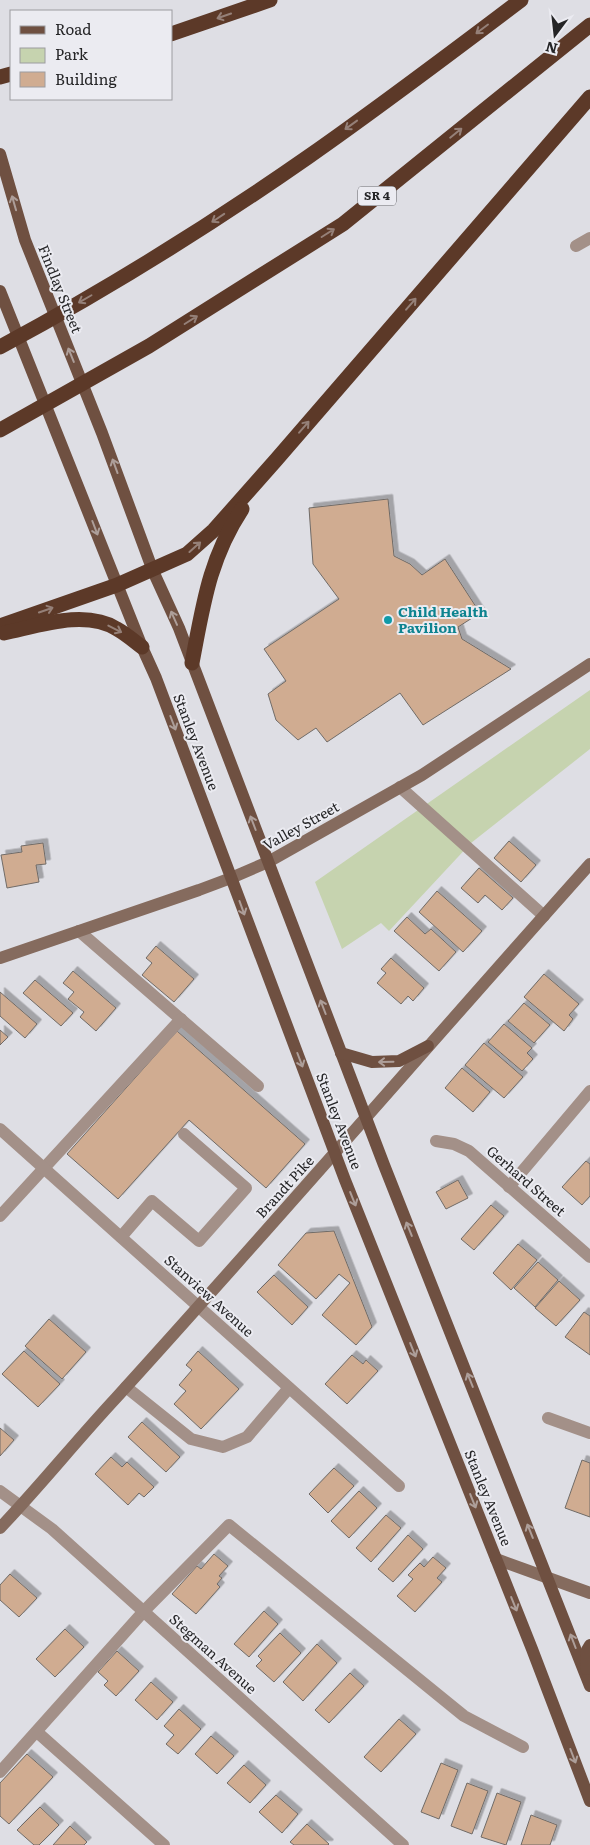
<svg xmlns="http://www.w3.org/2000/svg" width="590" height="1845" font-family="Literata,serif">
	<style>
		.green { fill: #c6d3af }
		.building { fill: #d0ac91; stroke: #706b67; filter: url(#shadow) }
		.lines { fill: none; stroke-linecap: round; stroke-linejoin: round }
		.lane { stroke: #a39088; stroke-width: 12 }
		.street { stroke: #a39088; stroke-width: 12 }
		.secondary { stroke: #856b5e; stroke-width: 12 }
		.primary { stroke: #6f5041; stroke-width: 12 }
		.highway { stroke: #5c3928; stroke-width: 15 }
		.oneway { stroke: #958078 }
		.oneway2 { stroke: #ad9e99 }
		.culture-dot { fill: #0f9aa8; stroke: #ebebf1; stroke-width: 2 }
		.labels { text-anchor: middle; stroke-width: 4; stroke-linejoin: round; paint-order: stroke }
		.shield { fill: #ebebf1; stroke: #606064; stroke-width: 1 }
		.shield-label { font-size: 12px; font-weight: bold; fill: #252527 }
		.street-label { font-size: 14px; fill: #252527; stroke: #ebebf1 }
		.culture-label { font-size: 14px; font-weight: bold; fill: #0d838f; stroke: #ebebf1; text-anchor: start }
	</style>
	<defs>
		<filter id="shadow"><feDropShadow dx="4.5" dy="-4.5" stdDeviation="0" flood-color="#0004"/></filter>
	</defs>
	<rect width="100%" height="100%" fill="#dedee4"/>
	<path class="green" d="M590,690v59l-119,94 -82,88 -8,-8 -39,26 -27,-67z"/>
	<g class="building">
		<path d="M388,499l6,57 16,8 12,11 23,-16 35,54 -22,14 4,12 49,30 -88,56 -23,-32 -73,49 -11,-14 -18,12 -22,-20 -8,-26 18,-13 -22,-32 75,-50 -26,-35 -4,-56z"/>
		<path d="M509,841l27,24 -15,17 -27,-24z"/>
		<path d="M43,843l3,21 -10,1 3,17 -32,6 -6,-33 21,-3 -1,-6z"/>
		<path d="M479,868l34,30 -11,12 -17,-15 -7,8 -17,-15z"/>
		<path d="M437,891l45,40 -19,21 -44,-40z"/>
		<path d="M407,917l18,17 6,-5 25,23 -17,19 -45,-40z"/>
		<path d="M156,946l38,33 -20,23 -32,-27 10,-12 -6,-5z"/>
		<path d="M391,958l33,30 -11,13 -5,-5 -7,8 -24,-21 9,-10 -5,-4z"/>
		<path d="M73,971l43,37 -20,23 -16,-14 4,-5 -16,-13 6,-7 -11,-9z"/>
		<path d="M544,974l35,30 -10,11 4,4 -9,12 -40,-34z"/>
		<path d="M35,980l38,33 -12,13 -38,-33z"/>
		<path d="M0,992l37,32 -12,14 -25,-22z"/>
		<path d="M524,1003l26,22 -16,18 -26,-22z"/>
		<path d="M504,1024l28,24 -5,5 6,6 -11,12 -34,-29z"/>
		<path d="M0,1030l8,7 -8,8z"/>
		<path d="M177,1031l128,113 -39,44 -77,-68 -71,79 -51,-45z"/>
		<path d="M484,1043l39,34 -19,21 -39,-33z"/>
		<path d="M462,1068l28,24 -17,20 -28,-24z"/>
		<path d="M586,1161l4,3v32l-8,9 -20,-18z"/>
		<path d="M458,1180l10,18 -22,11 -10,-17z"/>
		<path d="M491,1205l13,11 -30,34 -13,-11z"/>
		<path d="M334,1231l38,96 -16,18 -34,-30 28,-32 -11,-9 -23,25 -38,-34 28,-32z"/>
		<path d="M518,1244l19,16 -26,30 -18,-17z"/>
		<path d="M538,1262l20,18 -23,27 -21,-19z"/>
		<path d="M274,1275l34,32 -16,18 -35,-33z"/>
		<path d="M559,1281l21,19 -24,26 -21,-18z"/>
		<path d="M584,1312l6,4v39l-25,-18z"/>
		<path d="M49,1319l37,33 -24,27 -37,-33z"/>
		<path d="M24,1351l36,33 -22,23 -36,-33z"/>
		<path d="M198,1351l41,38 -38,40 -27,-25 12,-13 -7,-6 13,-15 -6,-5z"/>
		<path d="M352,1355l11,9 3,-4 12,11 -31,33 -22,-20z"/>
		<path d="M142,1422l38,35 -14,15 -38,-35z"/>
		<path d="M0,1428l14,12 -14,16z"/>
		<path d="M111,1457l11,10 5,-5 27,25 -10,10 -5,-4 -11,12 -33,-31z"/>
		<path d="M582,1460l8,3v54l-25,-9z"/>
		<path d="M334,1468l20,18 -26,27 -19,-19z"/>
		<path d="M359,1491l18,17 -28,30 -18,-17z"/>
		<path d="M386,1515l15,13 -30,34 -15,-14z"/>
		<path d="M408,1535l15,14 -30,33 -15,-13z"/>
		<path d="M214,1554l14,12 -9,10 3,2 -5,6 3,3 -24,27 -24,-20 25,-28 4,3z"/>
		<path d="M433,1557l13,11 -9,10 5,4 -27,30 -18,-16 16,-17 -5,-4 12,-12 4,4z"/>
		<path d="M10,1574l27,24 -18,19 -19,-17v-15z"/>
		<path d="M264,1611l14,13 -29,33 -15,-13z"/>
		<path d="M65,1629l19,18 -29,30 -19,-18z"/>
		<path d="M280,1633l21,20 -27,29 -18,-16 6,-6 -4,-4z"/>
		<path d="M317,1644l20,19 -34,38 -20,-19z"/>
		<path d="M117,1651l22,20 -23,25 -12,-11 4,-4 -10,-9z"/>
		<path d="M350,1673l14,13 -35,37 -14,-13z"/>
		<path d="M151,1682l22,20 -16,18 -22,-20z"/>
		<path d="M179,1709l22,20 -23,25 -12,-10 8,-9 -10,-9z"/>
		<path d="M399,1719l17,15 -35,38 -17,-15z"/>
		<path d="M211,1736l23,20 -17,18 -22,-20z"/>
		<path d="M27,1754l26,23 -44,47 -9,-8v-33z"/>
		<path d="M441,1763l17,7 -19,49 -18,-7z"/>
		<path d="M244,1765l22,20 -16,18 -23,-20z"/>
		<path d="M467,1783l21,8 -16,43 -21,-8z"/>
		<path d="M497,1793l24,9 -15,43 -25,-8z"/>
		<path d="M276,1795l22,19 -16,19 -23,-21z"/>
		<path d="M40,1807l19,18 -20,20h-5l-17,-15z"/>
		<path d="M531,1815l26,10 -7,20h-29z"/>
		<path d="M307,1824l22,20 -1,1h-34l-4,-3z"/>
		<path d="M70,1826l17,16 -3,3h-31z"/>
	</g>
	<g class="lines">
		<g class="lane">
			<path d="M576,246l14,-8"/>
			<path d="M400,787l144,129"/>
			<path d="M79,931l179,155"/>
			<path d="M509,1187l81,-96"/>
			<path d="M0,1216l181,-197"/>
			<path d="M121,1237l31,-36 47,40 47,-53 -62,-54"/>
			<path d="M126,1387l65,52 32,8 24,-10 42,-49"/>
			<path d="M548,1418l42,15"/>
			<path d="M37,1732l127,113"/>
			<path d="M0,1772l144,-161 85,-86 235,191 59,31"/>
		</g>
		<g class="street">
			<path d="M0,1129l399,357"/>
			<path d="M436,1141l18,3 15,7 121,106"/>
			<path d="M0,1491l52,38 351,316"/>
		</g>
		<g class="secondary">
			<path d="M0,958l199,-68 32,-12 37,-16 154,-87 168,-111"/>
			<path d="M0,1528c40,-42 76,-87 116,-130 160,-176 315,-356 474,-534"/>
			<path d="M496,1559l94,34"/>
		</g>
		<g class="primary">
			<path d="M0,154l25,86 77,193 51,138 26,57 205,537 206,521"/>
			<path d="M0,291l142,356 14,31 189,502 187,469 58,152"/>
			<path d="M341,1053l31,9 27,-1 29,-15"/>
			<path d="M586,1669l1,-19 3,-5"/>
		</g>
		<g class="highway">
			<path d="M171,34l99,-34"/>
			<path d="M0,77l11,-3"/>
			<path d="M0,347c106,-57 209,-121 308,-190 73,-51 143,-104 213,-157"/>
			<path d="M0,430l149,-84 194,-122 247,-199"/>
			<path d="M0,626l117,-41 70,-31 27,-24 62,-70 314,-363"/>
			<path d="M4,633c34,-7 81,-24 113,-4 9,5 17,12 25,18"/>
			<path d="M192,663c11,-57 17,-104 50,-154"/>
		</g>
	</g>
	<defs><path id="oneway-shaft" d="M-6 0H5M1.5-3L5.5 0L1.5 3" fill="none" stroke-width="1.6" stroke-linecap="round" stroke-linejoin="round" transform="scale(1.25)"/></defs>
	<g class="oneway">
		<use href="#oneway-shaft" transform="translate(224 16) rotate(161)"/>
		<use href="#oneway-shaft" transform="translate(482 29) rotate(143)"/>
		<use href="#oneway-shaft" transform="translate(351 125) rotate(144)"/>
		<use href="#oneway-shaft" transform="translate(456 133) rotate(-39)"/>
		<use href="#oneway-shaft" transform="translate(218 218) rotate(146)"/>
		<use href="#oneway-shaft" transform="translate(328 233) rotate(-32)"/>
		<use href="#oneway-shaft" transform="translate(85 299) rotate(150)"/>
		<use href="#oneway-shaft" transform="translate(411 304) rotate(-49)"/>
		<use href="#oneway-shaft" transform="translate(191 320) rotate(-32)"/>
		<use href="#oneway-shaft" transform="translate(304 427) rotate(-49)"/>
		<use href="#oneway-shaft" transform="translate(195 547) rotate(-42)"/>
		<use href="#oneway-shaft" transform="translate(46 610) rotate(-19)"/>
		<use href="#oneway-shaft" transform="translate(115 629) rotate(27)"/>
	</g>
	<g class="oneway2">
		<use href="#oneway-shaft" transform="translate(14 203) rotate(-106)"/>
		<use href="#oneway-shaft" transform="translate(71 355) rotate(-112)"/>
		<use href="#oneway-shaft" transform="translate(115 466) rotate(-110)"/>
		<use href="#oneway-shaft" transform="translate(95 528) rotate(69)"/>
		<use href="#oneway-shaft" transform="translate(174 618) rotate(-114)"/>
		<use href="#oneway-shaft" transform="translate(173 723) rotate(69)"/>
		<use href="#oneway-shaft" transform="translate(253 823) rotate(-111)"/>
		<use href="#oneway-shaft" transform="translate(242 908) rotate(70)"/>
		<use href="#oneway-shaft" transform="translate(323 1007) rotate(-111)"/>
		<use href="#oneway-shaft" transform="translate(300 1060) rotate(69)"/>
		<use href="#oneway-shaft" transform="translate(386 1062) rotate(179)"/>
		<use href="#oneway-shaft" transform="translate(353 1199) rotate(68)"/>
		<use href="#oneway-shaft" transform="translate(409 1229) rotate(-112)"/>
		<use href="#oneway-shaft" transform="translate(413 1350) rotate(68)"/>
		<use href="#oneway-shaft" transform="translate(470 1380) rotate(-112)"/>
		<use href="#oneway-shaft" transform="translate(473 1501) rotate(68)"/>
		<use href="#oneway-shaft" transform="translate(530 1531) rotate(-112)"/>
		<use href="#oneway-shaft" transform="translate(514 1604) rotate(68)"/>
		<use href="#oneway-shaft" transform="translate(573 1641) rotate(-111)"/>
		<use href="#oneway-shaft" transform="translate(573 1756) rotate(69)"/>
	</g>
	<circle class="culture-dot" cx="388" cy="620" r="5"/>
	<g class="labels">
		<rect class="shield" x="358" y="186.5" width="38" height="19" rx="4"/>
		<g class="shield-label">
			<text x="377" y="200">SR 4</text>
		</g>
		<g class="street-label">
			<text transform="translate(60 289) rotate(68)" y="5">Findlay Street</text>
			<text transform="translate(196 742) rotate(69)" y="5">Stanley Avenue</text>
			<text transform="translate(301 826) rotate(-29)" y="5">Valley Street</text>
			<text transform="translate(339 1121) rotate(69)" y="5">Stanley Avenue</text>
			<text transform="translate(526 1181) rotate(41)" y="5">Gerhard Street</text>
			<text transform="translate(285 1187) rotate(-48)" y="5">Brandt Pike</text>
			<text transform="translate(209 1296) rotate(42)" y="5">Stanview Avenue</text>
			<text transform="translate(488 1498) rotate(68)" y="5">Stanley Avenue</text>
			<text transform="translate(213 1654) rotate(42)" y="5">Stegman Avenue</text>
		</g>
		<g class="culture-label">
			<text x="398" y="617">Child Health<tspan x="398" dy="16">Pavilion</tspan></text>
		</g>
	</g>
	<rect x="10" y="10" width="162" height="90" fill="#ebebf1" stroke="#9c9ca0"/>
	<rect x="20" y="26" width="25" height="8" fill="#6f5041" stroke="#9c9ca0"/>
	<text x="55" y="35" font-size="15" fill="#252527">Road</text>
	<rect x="20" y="48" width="25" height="15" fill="#c6d3af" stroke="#9c9ca0"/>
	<text x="55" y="60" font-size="15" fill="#252527">Park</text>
	<rect x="20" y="72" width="25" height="15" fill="#d0ac91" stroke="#9c9ca0"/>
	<text x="55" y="85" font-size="15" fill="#252527">Building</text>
	<g transform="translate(555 35) rotate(195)" stroke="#ebebf1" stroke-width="4" paint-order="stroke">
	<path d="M0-4L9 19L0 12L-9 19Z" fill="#252527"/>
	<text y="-8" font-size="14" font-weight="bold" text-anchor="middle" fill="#252527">N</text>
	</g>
</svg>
